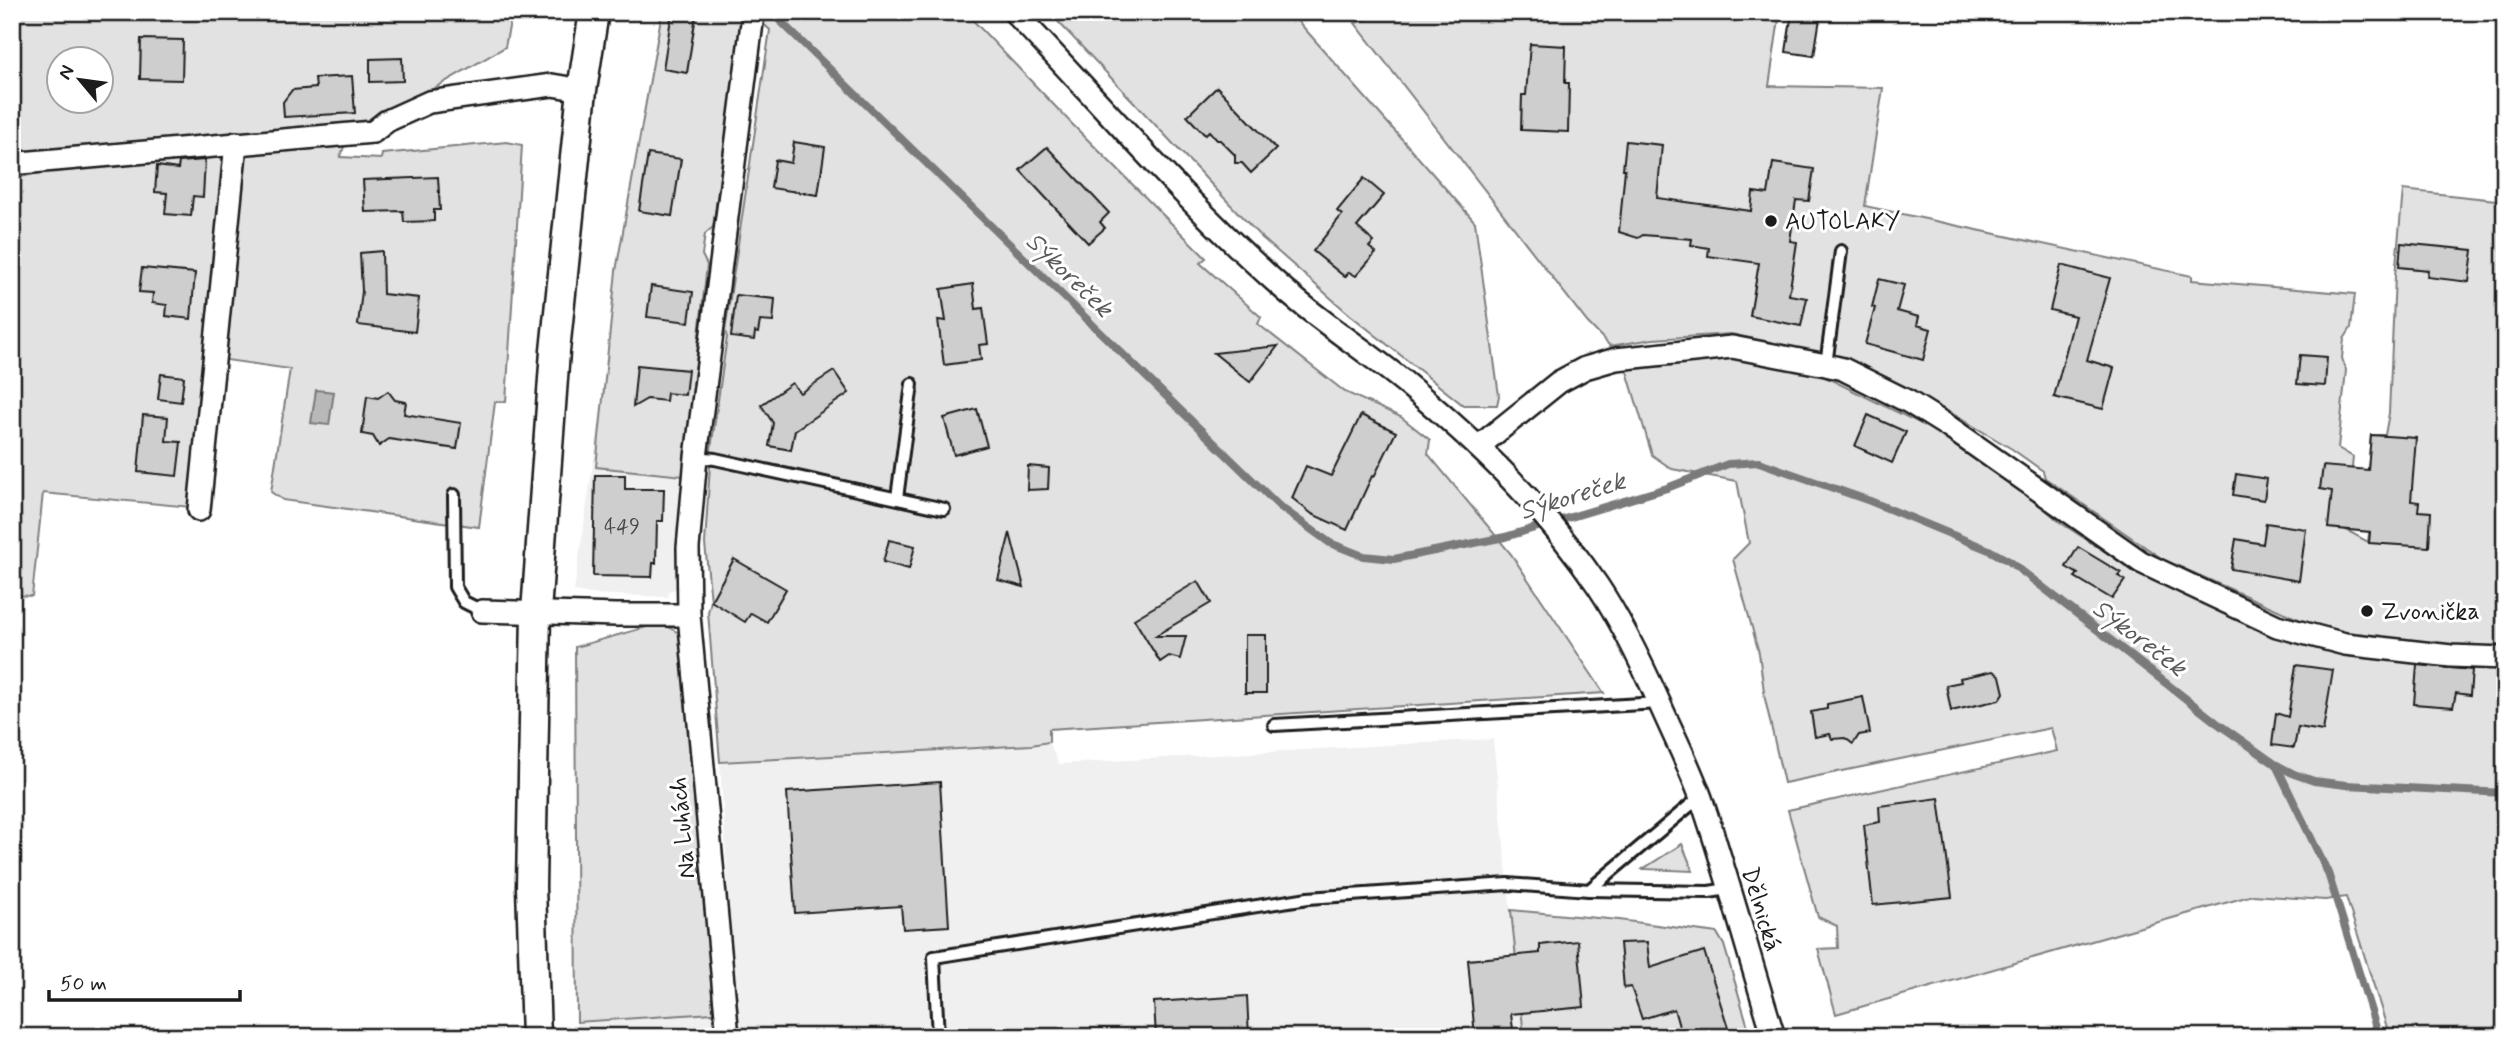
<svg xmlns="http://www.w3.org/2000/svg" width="2517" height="1049" font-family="Mynerve,sans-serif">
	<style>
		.built { fill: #f0f0f0 }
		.green { fill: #e2e2e2; stroke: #7f7f7f; stroke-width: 2; fill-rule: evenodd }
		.water { fill: #b8b8b8; stroke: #7a7a7a; stroke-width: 2 }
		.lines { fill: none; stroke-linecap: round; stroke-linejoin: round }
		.stream { stroke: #7a7a7a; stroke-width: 8 }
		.building { fill: #cecece; stroke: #1c1c1c; stroke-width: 2 }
		.service-casing { stroke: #1c1c1c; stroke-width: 16 }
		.minor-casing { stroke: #1c1c1c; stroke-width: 26 }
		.secondary-casing { stroke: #1c1c1c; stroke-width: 33 }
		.service { stroke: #fff; stroke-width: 10 }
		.minor { stroke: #fff; stroke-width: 21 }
		.secondary { stroke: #fff; stroke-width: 28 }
		.poi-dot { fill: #1c1c1c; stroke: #fff; stroke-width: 2.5 }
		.labels { text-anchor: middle; stroke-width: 6; stroke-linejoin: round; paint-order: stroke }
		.number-label { font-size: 21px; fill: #484848 }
		.poi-label { font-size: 24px; fill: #1c1c1c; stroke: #fff; text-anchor: start }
		.street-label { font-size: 24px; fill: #1c1c1c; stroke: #fff }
		.water-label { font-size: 26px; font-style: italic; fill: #5a5a5a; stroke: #fff }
	</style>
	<rect width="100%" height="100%" fill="#fff"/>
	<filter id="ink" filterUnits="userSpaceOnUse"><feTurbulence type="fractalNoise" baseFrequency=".0143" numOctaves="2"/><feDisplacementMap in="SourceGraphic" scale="14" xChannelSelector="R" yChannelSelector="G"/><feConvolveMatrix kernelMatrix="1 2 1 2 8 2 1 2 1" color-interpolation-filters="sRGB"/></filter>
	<g filter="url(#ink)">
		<g class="built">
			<path d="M601,410l-5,57 87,9 -1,109 -14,7 1,5 -78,-3 -17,-3z"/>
			<path d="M1493,739l31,298h-786l-18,-275 311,-17 18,-3 10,22z"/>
			<path d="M713,1013l2,24h-138v-15z"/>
		</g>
		<g class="green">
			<path d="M12,12h500l-7,35 -88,51 -37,13 -20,16 -348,32zM60,60h42v42h-42z"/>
			<path d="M662,12h81l-30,215 -8,7 -3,21 5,10 -24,211 -87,-9 20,-196z"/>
			<path d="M758,12h207l108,113 133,133 -6,5 61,54 -3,7 87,68 56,25 29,23 -2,14 83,100 93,139 -555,36v13l-18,3 -311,17 -12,-150 3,-11 -6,-57 6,-95 16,-112 -2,-6 45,-301 -12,-11z"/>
			<path d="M1049,12h241l185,210 24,174 -2,9h-34l-114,-91 -89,-78z"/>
			<path d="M1391,12h389l-11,74 114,2 -18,118 327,70v4l163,14 -4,34 -7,11 -2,19 4,12 -8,78 15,9 -7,73 22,12 4,-34 -5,-23 4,-50h14l4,-22 6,-137 8,-86 102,11v443l-12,4 -158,-13 -171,-75 -119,-82 -2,-7 -31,-22 -61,-36 -107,-55 -113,-24 -78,5 -43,7 -23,-24 -232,-299z"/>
			<path d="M346,142l-6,15 41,2 1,-5 125,-12 15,3 -16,257h-11l-16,125 -196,-27 -12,-8 19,-123 -71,-10 22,-200 14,-8z"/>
			<path d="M226,151l-35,356 -148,-14 -11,103 -20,-1v-416l61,-14z"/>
			<path d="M1728,351l83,19 127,62 81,55 42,36 80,52 4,-1 39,21 101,42 48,16 68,7 104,1v376h-115l-44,-140 -21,3 -72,-5 -417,119 -18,-65 20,-1 -1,-22 -19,-9 -30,-107 269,-59 -6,-23 -267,55 -19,-84 -6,-46 -26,-94 16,-16 -12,-62 -65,-12 -20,-14 -26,-87z"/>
			<path d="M661,623l25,14 14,126 13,250 -136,9 -2,-375z"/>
			<path d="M1682,844l11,27 -50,-2z"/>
			<path d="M1511,910l108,10 98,13 7,12 27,92h-227z"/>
		</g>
		<path class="water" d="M316,390l18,2 -5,33 -18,-2z"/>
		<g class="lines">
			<g class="stream">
				<path d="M771,12l508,494 51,37 33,13 31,3 111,-22 162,-49 61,-24 31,-2 111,39 119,49 20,11 208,162 58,41 19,10 20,7 32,4 159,8"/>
				<path d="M2276,765l52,108 51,164"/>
			</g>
		</g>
		<g class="building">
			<path d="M672,12l24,3 -9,58 -24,-4z"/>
			<path d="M1792,12h29l-7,44 -28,-4z"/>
			<path d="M141,39l42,1 -1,40 -42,-1z"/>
			<path d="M1530,44l36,2 -1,37h4l-1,49 -47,-2 1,-35h4z"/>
			<path d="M402,58l1,23 -33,1v-23z"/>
			<path d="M352,76l3,37 -71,4 -1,-15 9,-12 24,-2 -1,-10z"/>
			<path d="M1217,87l59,62 -25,24 -9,-10h-7v-8l-15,-15h-3l-8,-9 -4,4 -18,-19z"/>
			<path d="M1626,141l36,4 -5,53 94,13 2,-19 15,2 5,-31 41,6 -5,32 -13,-1 -6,41 7,1 -8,53 18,3 -6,28 -51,-10 9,-53 -51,-7 1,-8 -18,-3 1,-6 -49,-4 -5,3 -19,-6 6,-63h-2z"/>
			<path d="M794,142l31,5 -7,48 -47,-7 4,-28 16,3z"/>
			<path d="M1047,147l62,66 -9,9 5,6 -17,15 -68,-73z"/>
			<path d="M648,154l33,5 -9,57 -33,-5z"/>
			<path d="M205,160l-2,37 -10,-1 -2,20 -26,-2 2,-21 -12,-1 2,-26 21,3 1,-7z"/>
			<path d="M438,177l2,33h-6v11l-30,1 -1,-11 -38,1 -2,-32z"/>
			<path d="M1364,178l20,17 -27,32 17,15 -5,5 7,6 -20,23 -7,-4 -4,5 -32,-26 29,-36 -5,-4z"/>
			<path d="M2401,243l72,7 -4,32 -42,-5 1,-7 -29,-3z"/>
			<path d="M382,251l1,43 36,4 -4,34 -57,-7 4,-34 -2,-38z"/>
			<path d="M2061,265l49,13 -23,82 27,8 -11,41 -49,-12 21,-81 -25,-6z"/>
			<path d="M142,268l53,5 -4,46 -25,-3 1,-11 -15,-2 1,-10 -14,-1z"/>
			<path d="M1879,279l25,6 -7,26 22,6 -2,8 14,4 -8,31 -58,-16 10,-36 -3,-1z"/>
			<path d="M973,284l3,25 7,-1 5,36 -9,1 2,15 -37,5 -6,-45 8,1 -5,-32z"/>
			<path d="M651,286l42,6 -4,30 -42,-5z"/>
			<path d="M736,295l39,4 -2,23 -13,-1 -2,12 -3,-1 -1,8 -23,-3z"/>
			<path d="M1278,346l-28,36 -36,-29z"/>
			<path d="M2300,355l27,2 -2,29 -28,-2z"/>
			<path d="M637,365l51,5 -3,25 -18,-2 -1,8 -19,-2 -14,8z"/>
			<path d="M834,371l15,22 -54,37 -4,20 -22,-4 4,-23 -12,-18 31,-22 8,10z"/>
			<path d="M161,374l23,3 -3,25 -23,-3z"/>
			<path d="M388,391l7,9 11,2 -2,12 57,9 -4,26 -68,-10 -10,7 -6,-10 -11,-2 5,-38 11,2z"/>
			<path d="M977,409l10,37 -33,9 -10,-37z"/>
			<path d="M143,415l25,2 -2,24 15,1 -4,34 -39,-4z"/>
			<path d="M1361,415l35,17 -22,45 -2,-1 -25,54 -35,-16 -20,-16 14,-32 25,10z"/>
			<path d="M1868,415l38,17 -14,31 -37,-17z"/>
			<path d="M2371,435l45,3 -5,63 8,1 -1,9 13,1 -2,35 -60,-4 1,-11 -42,-4 4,-37 -12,-2 3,-23 45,4z"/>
			<path d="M1028,466l21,2 -1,21 -21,1z"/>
			<path d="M2236,474l31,5 -3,21 -31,-5z"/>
			<path d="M595,475h30v14h39l-1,32h-6l-1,42h-3l-1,14 -59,-1z"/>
			<path d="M2266,523l40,6 -7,52 -68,-12 5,-30 27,5z"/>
			<path d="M1010,533l14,54 -26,-7z"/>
			<path d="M889,540l26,6 -6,23 -26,-7z"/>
			<path d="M2078,547l43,26 -3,3 7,4 -13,19 -37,-22 3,-3 -12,-7z"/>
			<path d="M734,559l52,30 -19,33 -16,-9 -6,9 -34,-21z"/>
			<path d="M1198,581l13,22 -56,33h31l-6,23 -11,-3 -9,6 -26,-43z"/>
			<rect x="1245" y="635" width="21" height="58"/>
			<path d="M2296,665l37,5 -10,61 -25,-4 -4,21 -22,-3 4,-32 12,4z"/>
			<path d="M2417,665l55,5 -2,25 -14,-2 -3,14 -39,-3z"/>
			<path d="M1993,671l7,5 4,17 -5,7 -48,11 -5,-26 15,-3 -1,-4z"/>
			<path d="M1863,697l7,36 -11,2 -6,9 -8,-6 -13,1 -2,-5 -15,3 -4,-25 16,-3v-5z"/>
			<path d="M940,782l9,144 -46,3 -2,-23 -106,7 -8,-121z"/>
			<path d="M1939,798l13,99 -79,8 -9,-80 16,-3 -1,-16z"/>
			<path d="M1578,941l6,66 -73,7 3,23h-39l-7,-77 72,-7v-8z"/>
			<path d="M1647,942l3,26 54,-17 27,86h-49l-8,-28 -32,10 -11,-32 -7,1 -4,-45z"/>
			<path d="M1247,996l2,41h-93l-2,-35z"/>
		</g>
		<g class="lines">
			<defs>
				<g id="service">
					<path d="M1826,365l15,-114"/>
					<path d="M696,457l19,2 229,50"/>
					<path d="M454,495l1,92 9,15 18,9"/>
					<path d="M897,498l15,-114"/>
					<path d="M1274,725l385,-22"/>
					<path d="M1589,890l111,-93"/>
					<path d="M938,1037l-4,-80 374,-59 200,-14 81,6 120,2 19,-3"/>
				</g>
				<g id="minor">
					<path d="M1014,12c87,91 170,189 265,273 41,37 88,66 130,101 71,59 137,123 189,200 24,36 43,76 61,116 14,32 30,63 42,96 27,79 48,159 73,239"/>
					<path d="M12,166l9,-3 352,-31 14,-11 42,-19 123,-17 30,5"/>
					<path d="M1478,447l81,-65 26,-14 31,-9 116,-12 94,18 17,4 66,33 40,25 192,135 136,64 68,18 106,12 54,2"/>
					<path d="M199,510l37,-367"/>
					<path d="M482,611l134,4h73"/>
					<path d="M728,1037l-39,-422 -1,-67 8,-91 57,-442"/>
				</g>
				<path id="secondary" d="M536,1037l-5,-150 5,-275 19,-261 27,-261 12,-78"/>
			</defs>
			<use href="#service" class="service-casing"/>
			<use href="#minor" class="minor-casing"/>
			<use href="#secondary" class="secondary-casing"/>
			<use href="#service" class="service"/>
			<use href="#minor" class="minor"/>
			<use href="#secondary" class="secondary"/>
		</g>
	</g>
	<g class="poi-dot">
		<circle cx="1771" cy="221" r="7"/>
		<circle cx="2367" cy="611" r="7"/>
	</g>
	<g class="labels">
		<g class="number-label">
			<text x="622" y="533">449</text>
		</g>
		<g class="poi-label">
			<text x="1785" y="229">AUTOLAKY</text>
			<text x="2381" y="619">Zvonička</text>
		</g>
		<g class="street-label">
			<text transform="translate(682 828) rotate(-95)" y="8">Na Luhách</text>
			<text transform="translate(1762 909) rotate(73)" y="8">Dělnická</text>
		</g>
		<g class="water-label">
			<text transform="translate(1070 274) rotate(44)" y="9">Sýkoreček</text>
			<text transform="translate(1572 495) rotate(-17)" y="9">Sýkoreček</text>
			<text transform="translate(2140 637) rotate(37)" y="9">Sýkoreček</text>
		</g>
	</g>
	<rect width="2517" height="1049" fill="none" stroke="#fff" stroke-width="42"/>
	<rect x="21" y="21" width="2475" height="1007" fill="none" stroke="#1c1c1c" stroke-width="2.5" filter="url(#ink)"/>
	<g transform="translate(80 80) rotate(299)"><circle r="33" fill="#ffffff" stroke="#a4a4a4" stroke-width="2"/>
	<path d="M0-5L12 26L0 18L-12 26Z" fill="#1c1c1c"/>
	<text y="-10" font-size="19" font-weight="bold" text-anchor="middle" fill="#1c1c1c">N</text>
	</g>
	<path d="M49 990v10h191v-10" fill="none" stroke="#1c1c1c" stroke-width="3.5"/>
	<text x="60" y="990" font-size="21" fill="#1c1c1c" stroke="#ffffff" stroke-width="5" paint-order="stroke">50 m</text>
</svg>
